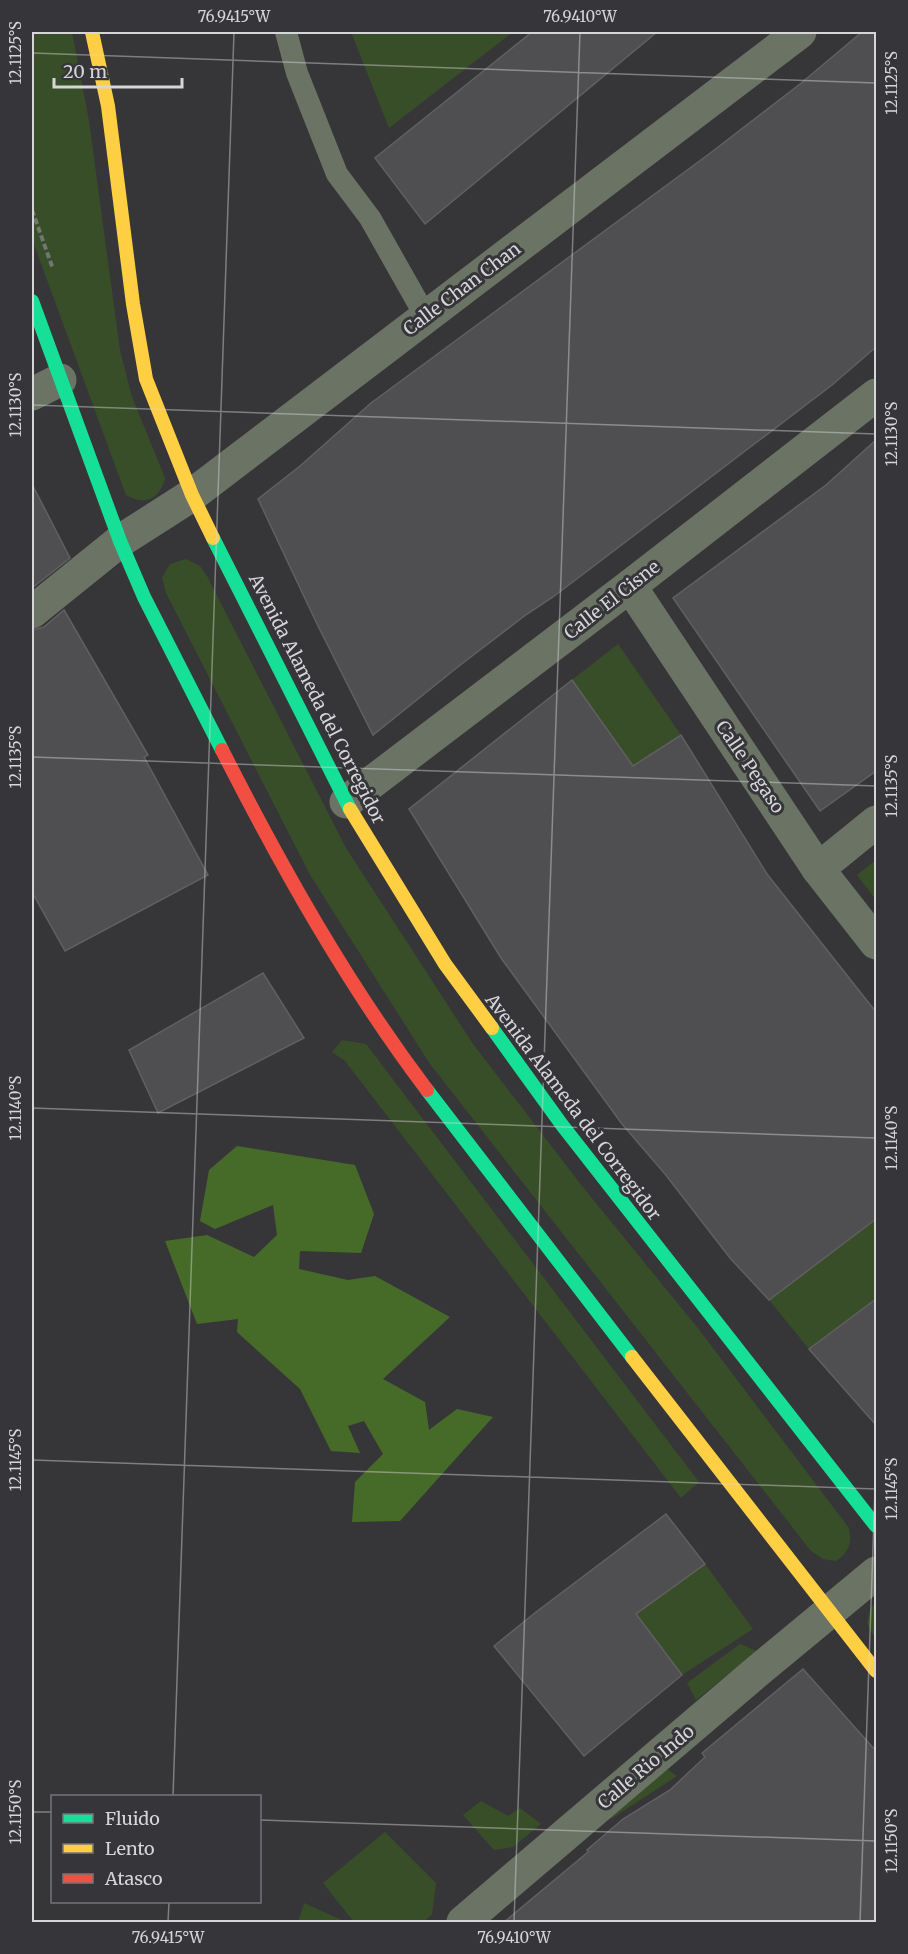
<svg xmlns="http://www.w3.org/2000/svg" width="908" height="1954" font-family="Merriweather,serif">
	<style>
		.green { fill: #384e28 }
		.forest { fill: #466b29 }
		.building { fill: #4f4f51; stroke: #606063; stroke-width: 1.5 }
		.lines { fill: none; stroke-linecap: round; stroke-linejoin: round }
		.path { stroke: #71766e; stroke-width: 4; stroke-dasharray: 6 3; stroke-linecap: butt }
		.lane { stroke: #6a7364; stroke-width: 22 }
		.street { stroke: #6a7364; stroke-width: 33 }
		.fast { stroke: #16e098; stroke-width: 14 }
		.slow { stroke: #ffcf43; stroke-width: 14 }
		.jam { stroke: #f24e42; stroke-width: 14 }
		.ticks { fill: none; stroke: #d6d6d8; stroke-width: 1.5; stroke-opacity: 0.45 }
		.labels { text-anchor: middle; stroke-width: 6; stroke-linejoin: round; paint-order: stroke }
		.street-label { font-size: 18px; fill: #d6d6d8; stroke: #35353a }
		.neatline { fill: none; stroke: #d6d6d8; stroke-width: 2 }
		.ticks-label { font-size: 15px; text-anchor: middle; fill: #d6d6d8 }
	</style>
	<rect width="100%" height="100%" fill="#363639"/>
	<g class="green">
		<path d="M32,32h40l17,89 31,229 12,47 33,81c-5,21 -20,28 -39,17l-94,-256z"/>
		<path d="M351,32h162l-124,96z"/>
		<path d="M186,559l14,7 7,10 139,272 127,196 109,142 115,141 152,201c3,16 0,24 -13,33l-13,-2 -12,-8 -381,-487 -120,-189 -144,-282 -4,-15 8,-14z"/>
		<path d="M618,644l63,91 -48,31 -61,-86z"/>
		<path d="M876,860v40l-19,-25z"/>
		<path d="M342,1040l24,4 333,438 -18,16 -336,-437 -13,-9z"/>
		<path d="M876,1219v80l-67,50 -40,-49z"/>
		<path d="M705,1564l48,65 -71,46 -46,-61z"/>
		<path d="M876,1603v37l-9,-17 4,-16z"/>
		<path d="M740,1644l17,7 -61,49 -9,-17z"/>
		<path d="M666,1768l11,8 -66,43 -2,-4z"/>
		<path d="M481,1801l27,15 12,-8 21,16 -28,23 -19,3 -31,-35z"/>
		<path d="M385,1832l51,51 -4,31 -8,8h-70l-31,-39z"/>
		<path d="M304,1903l42,19h-48z"/>
	</g>
	<path class="forest" d="M237,1146l118,19 19,49 -13,39 -61,-2 -1,18 49,11 27,-4 75,41 -67,62 42,23 4,28 28,-21 36,8 -93,104 -48,1 3,-40 28,-28 -19,-33 -16,5 12,27 -29,-2 -31,-62 -63,-57 1,-13 -41,5 -32,-83 42,-6 47,22 23,-22 -4,-30 -58,24 -15,-8 9,-51z"/>
	<g class="building">
		<path d="M532,32h125l-232,192 -50,-66z"/>
		<path d="M862,32h14v315l-44,38 -279,212 -26,17 -68,52 -86,69 -56,-111 -59,-125 42,-33 71,-63 338,-249 91,-70z"/>
		<path d="M876,440v331l-56,40 -147,-213 153,-113z"/>
		<path d="M32,484l38,74 -38,30z"/>
		<path d="M64,610l84,145 -4,2 64,118 -143,76 -33,-59v-262l12,-3z"/>
		<path d="M572,680l61,86 48,-31 86,139 109,138v207l-107,81 -39,-42 -65,-84 -43,-50 -121,-166 -92,-149z"/>
		<path d="M263,973l41,65 -146,75 -29,-63z"/>
		<path d="M876,1299v126l-67,-76z"/>
		<path d="M666,1514l39,50 -69,50 46,61 -98,81 -90,-110 42,-34z"/>
		<path d="M803,1669l73,82v172h-373l85,-71 -1,-2 36,-31 47,-29 35,-33 -3,-4z"/>
	</g>
	<g class="lines">
		<path class="path" d="M32,210l21,59"/>
		<path class="lane" d="M286,32l11,41 40,101 33,44 56,99"/>
		<g class="street">
			<path d="M32,394l28,-14"/>
			<path d="M630,586l188,283 58,74"/>
			<path d="M32,612l88,-71 72,-46 608,-463"/>
			<path d="M346,802l284,-216 246,-191"/>
			<path d="M818,869l58,-47"/>
			<path d="M463,1922l291,-248 122,-101"/>
		</g>
		<g class="fast">
			<path d="M32,301l88,240 24,56 78,153"/>
			<path d="M213,538l137,271"/>
			<path d="M492,1028l70,97 314,401"/>
			<path d="M427,1090l205,267"/>
		</g>
		<g class="slow">
			<path d="M92,32l16,74 25,198 13,75 46,116 21,43"/>
			<path d="M350,809l95,155 47,64"/>
			<path d="M632,1357l244,314"/>
		</g>
		<path class="jam" d="M222,750c60,118 125,234 205,340"/>
	</g>
	<path class="ticks" d="M32,53l844,30M32,405l844,29M32,757l844,29M32,1108l844,30M32,1460l844,29M173,1796l61,-1764M32,1812h20M260,1820l616,21M168,1922l1,-20M514,1922l66,-1890M860,1922l16,-461"/>
	<g class="labels">
		<g class="street-label">
			<text transform="translate(462 289) rotate(-37)" y="6">Calle Chan Chan</text>
			<text transform="translate(612 600) rotate(-38)" y="6">Calle El Cisne</text>
			<text transform="translate(317 699) rotate(63)" y="6">Avenida Alameda del Corregidor</text>
			<text transform="translate(750 767) rotate(56)" y="6">Calle Pegaso</text>
			<text transform="translate(573 1107) rotate(53)" y="6">Avenida Alameda del Corregidor</text>
			<text transform="translate(646 1767) rotate(-40)" y="6">Calle Rio Indo</text>
		</g>
	</g>
	<rect width="908" height="1954" fill="none" stroke="#35353a" stroke-width="66"/>
	<rect x="51" y="1795" width="210" height="108" fill="#35353a" stroke="#757579" stroke-width="1.5"/>
	<rect x="63" y="1814" width="30" height="9" fill="#16e098" stroke="#757579" stroke-width="1.5"/>
	<text x="105" y="1825" font-size="18" fill="#d6d6d8">Fluido</text>
	<rect x="63" y="1844" width="30" height="9" fill="#ffcf43" stroke="#757579" stroke-width="1.5"/>
	<text x="105" y="1855" font-size="18" fill="#d6d6d8">Lento</text>
	<rect x="63" y="1874" width="30" height="9" fill="#f24e42" stroke="#757579" stroke-width="1.5"/>
	<text x="105" y="1885" font-size="18" fill="#d6d6d8">Atasco</text>
	<path d="M54 78v9h128v-9" fill="none" stroke="#d6d6d8" stroke-width="3"/>
	<text x="63" y="78" font-size="18" fill="#d6d6d8" stroke="#35353a" stroke-width="4.5" paint-order="stroke">20 m</text>
	<rect x="33" y="33" width="842" height="1888" class="neatline"/>
	<g class="ticks-label">
		<text x="234" y="22">76.9415°W</text>
		<text x="580" y="22">76.9410°W</text>
		<text transform="translate(16 53) rotate(-90)" y="5">12.1125°S</text>
		<text transform="translate(892 83) rotate(-90)" y="5">12.1125°S</text>
		<text transform="translate(16 405) rotate(-90)" y="5">12.1130°S</text>
		<text transform="translate(892 434) rotate(-90)" y="5">12.1130°S</text>
		<text transform="translate(16 757) rotate(-90)" y="5">12.1135°S</text>
		<text transform="translate(892 786) rotate(-90)" y="5">12.1135°S</text>
		<text transform="translate(16 1108) rotate(-90)" y="5">12.1140°S</text>
		<text transform="translate(892 1138) rotate(-90)" y="5">12.1140°S</text>
		<text transform="translate(16 1460) rotate(-90)" y="5">12.1145°S</text>
		<text transform="translate(892 1489) rotate(-90)" y="5">12.1145°S</text>
		<text transform="translate(16 1812) rotate(-90)" y="5">12.1150°S</text>
		<text transform="translate(892 1841) rotate(-90)" y="5">12.1150°S</text>
		<text x="168" y="1943">76.9415°W</text>
		<text x="514" y="1943">76.9410°W</text>
	</g>
</svg>
